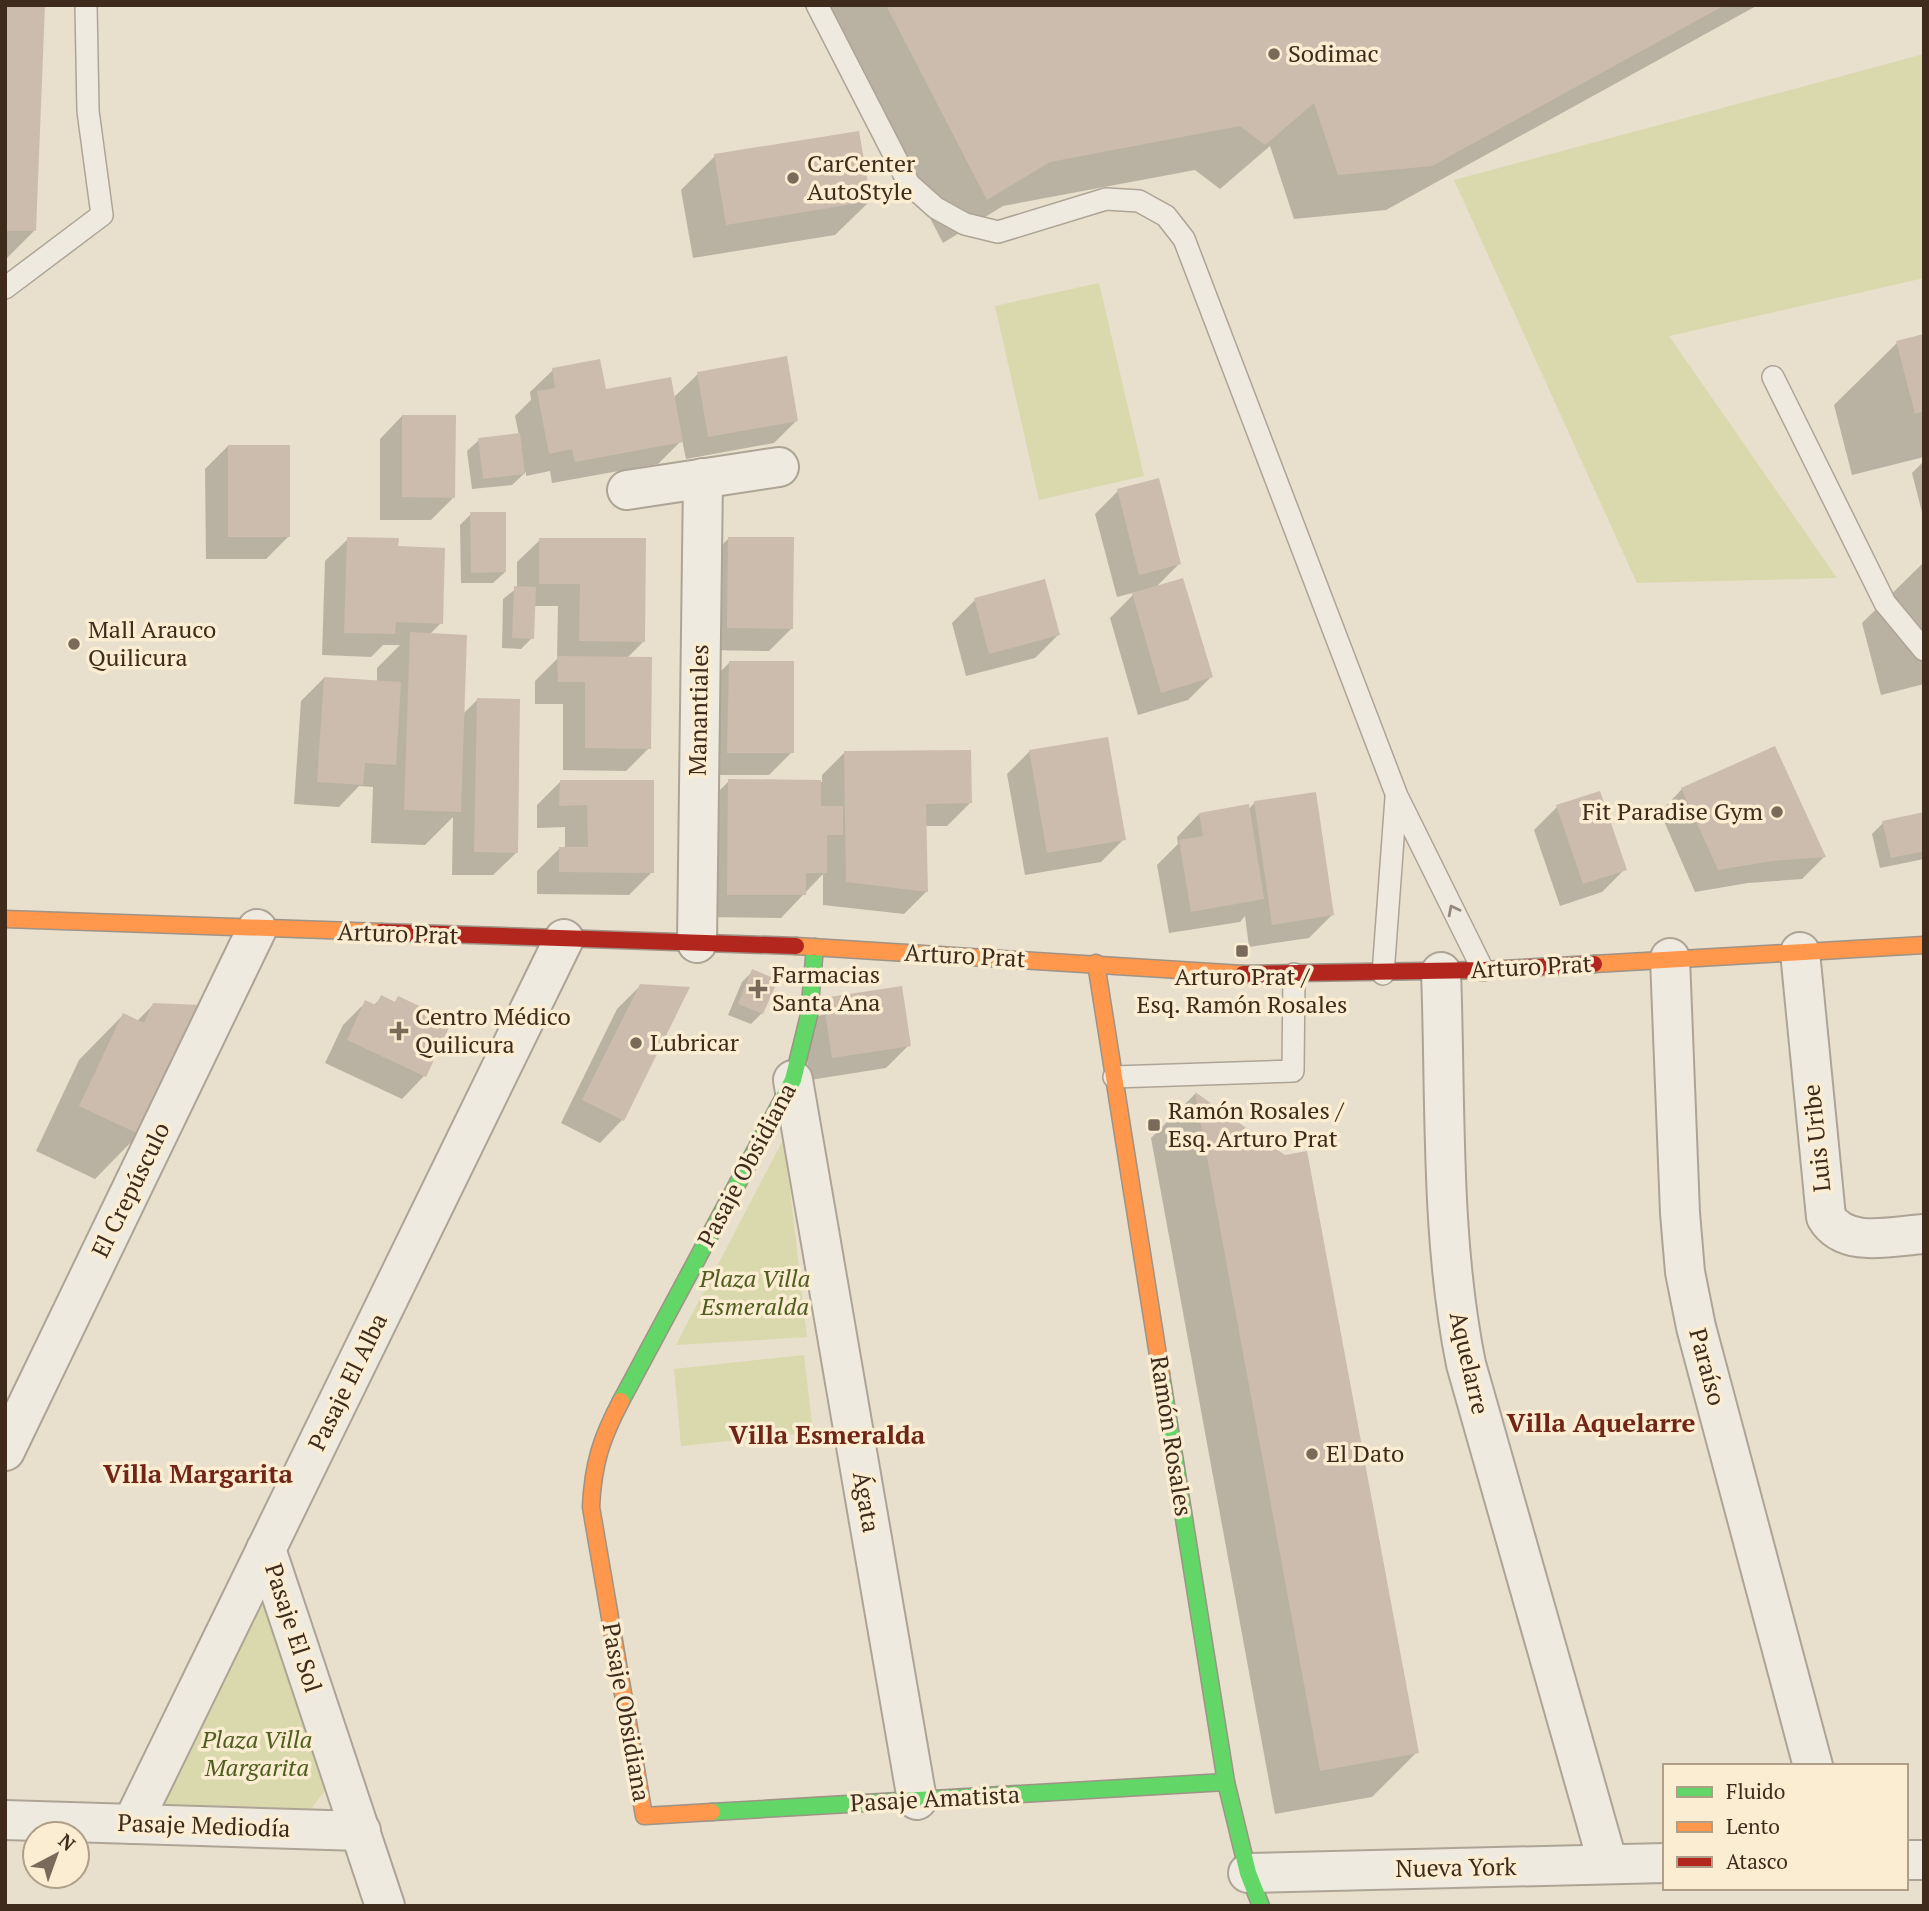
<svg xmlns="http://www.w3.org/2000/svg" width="1929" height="1911" font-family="'PT Serif',serif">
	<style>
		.green { fill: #dad8ad }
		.shadow { fill: #0003 }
		.building { fill: #ccbcad }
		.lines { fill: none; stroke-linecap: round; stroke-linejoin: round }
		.lane-casing { stroke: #ada496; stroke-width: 24 }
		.street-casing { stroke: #ada496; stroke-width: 42 }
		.fast-casing { stroke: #9d9386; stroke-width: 19 }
		.slow-casing { stroke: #9d9386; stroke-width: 19 }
		.jam-casing { stroke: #9d9386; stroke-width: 19 }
		.lane { stroke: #efeae0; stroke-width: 21 }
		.street { stroke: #efeae0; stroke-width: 38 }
		.fast { stroke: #63d668; stroke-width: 16 }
		.slow { stroke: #ff974d; stroke-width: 16 }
		.jam { stroke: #b3261e; stroke-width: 16 }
		.oneway { stroke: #968a7e }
		.poi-dot { fill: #7a6a5a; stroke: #faedd2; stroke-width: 2.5 }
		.labels { text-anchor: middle; stroke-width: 7; stroke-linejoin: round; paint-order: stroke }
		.poi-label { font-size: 24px; fill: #3e2b1c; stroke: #faedd2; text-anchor: start }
		.street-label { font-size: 24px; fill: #3e2b1c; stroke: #faedd2 }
		.park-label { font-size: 24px; font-style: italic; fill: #505d20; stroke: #faedd2 }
		.neighbourhood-label { font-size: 26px; font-weight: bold; fill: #702516; stroke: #faedd2 }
	</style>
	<rect width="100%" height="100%" fill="#e8dfcc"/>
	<g class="green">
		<path d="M1924,54v224l-255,58 168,242 -200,5 -183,-403z"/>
		<path d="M1099,283l45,193 -105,24 -44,-194z"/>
		<path d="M784,1138l23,199 -131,8z"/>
		<path d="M804,1355l9,77 -132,14 -7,-77z"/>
		<path d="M266,1589l66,192 -27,36 -145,-6z"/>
	</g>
	<g class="shadow">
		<path d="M5,5l29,226 -29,29z"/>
		<path d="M819,5h939l-372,205 -92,9 -24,-73 -50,43 -25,-19 -192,36 -60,37z"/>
		<path d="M715,156l155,45 -35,34 -142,23 -12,-68z"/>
		<path d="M1924,336v121l-72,18 -18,-70 63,-62z"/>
		<path d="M553,370l51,21 69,7 25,-24 99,46 -23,23 -88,16 -4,-19 -24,24 -106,19 -2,-12 -24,5v-4l-14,13 -40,4 -5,-38 12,-11 40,-5 -4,-19 16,-16 -1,-8z"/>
		<path d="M402,416l52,81 -23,23h-51v-81z"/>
		<path d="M228,446l61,90 -23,23h-60l-1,-90z"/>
		<path d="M1924,461v59l-12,-47z"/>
		<path d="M1118,491l61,73 -24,24 56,89 -23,23 -50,15 -28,-97 26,-26 -19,5 -22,-83z"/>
		<path d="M471,514l34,58 -12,11h-32l-1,-58z"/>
		<path d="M729,538l63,90 -23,23 -64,-1 1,-89z"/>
		<path d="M348,539l49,9 44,75 -12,12 34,79 14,-14 39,153 -23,22h-41l1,-58 -28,28 -54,-2 2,-56 -14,-1 -20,21 -45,-3 7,-103 23,-23 53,4v-14l23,-23h-17l-12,12 -49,-2 3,-94z"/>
		<path d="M540,540l103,102 -16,16 22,90 -23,23 -63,-1v-66h-28v-23l22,-22 1,-53h-25l-1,32 -11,11 -19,-1 1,-49 14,-11v-26z"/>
		<path d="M1924,562v122l-43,11 -19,-72z"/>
		<path d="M975,600l83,35 -23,23 -69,18 -14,-53z"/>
		<path d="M729,663l63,89 -23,23h-64l1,-89z"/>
		<path d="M1030,751l94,88 -23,23 -76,13 -18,-101z"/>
		<path d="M845,752l125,51 -23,23h-22l2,65 -23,23 -81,-9v-31l-42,44 -76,-1 1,-113 23,-23 93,1v-7z"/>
		<path d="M560,782h92v90l-23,23 -92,-1v-23l23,-23 5,1v-22l-28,1v-23z"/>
		<path d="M1682,789l142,68 -22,22 -54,4 -53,9 -35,-80z"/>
		<path d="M1255,802l77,113 -23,23 -60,9 -4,-31 -5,6 -71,11 -12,-68 21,-21 -1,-7 22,-23 49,-4z"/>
		<path d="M1557,807l68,62 -23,23 -42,14 -26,-76z"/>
		<path d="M1924,814v45l-44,9 -8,-34 11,-11z"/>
		<path d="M753,971l9,42 -11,11 -23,-9 14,-33z"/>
		<path d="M640,986l-18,134 -22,23 -39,-20 56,-114z"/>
		<path d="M900,988l9,57 -23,23 -76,12 -9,-58z"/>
		<path d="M382,997l12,6 4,-5 51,24 -25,54 -22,23 -77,-36 18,-38 23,-23 7,4z"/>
		<path d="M154,1004l-15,130 -44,45 -59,-28 43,-91 44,-45 13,7z"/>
		<path d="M1195,1094l90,63 132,595 -45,45 -97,17 -124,-676z"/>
	</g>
	<g class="building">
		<path d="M5,5h40l-9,226h-31z"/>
		<path d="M886,5h839l-293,161 -94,9 -24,-72 -49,42 -25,-19 -190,36 -63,38z"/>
		<path d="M859,131l12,70 -145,24 -12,-71z"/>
		<path d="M1924,334v77l-9,3 -19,-73z"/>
		<path d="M787,356l11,65 -90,16 -11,-65z"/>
		<path d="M600,359l6,30 65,-12 12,65 -108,20 -3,-13 -23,5 -12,-63 18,-3 -3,-20z"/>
		<path d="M402,415h54l-1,83 -53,-1z"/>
		<path d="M520,433l5,41 -42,5 -5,-41z"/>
		<rect x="228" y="445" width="62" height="92"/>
		<path d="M1159,478l22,86 -42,11 -22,-86z"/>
		<path d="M470,512h36v60l-35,1z"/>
		<path d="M347,537l52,1 -1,8 47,2 -2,76 -47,-2 -1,12 -51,-1z"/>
		<path d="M728,537h66l-1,92 -66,-1z"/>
		<path d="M539,538h107l-1,104 -66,-1 1,-57h-41z"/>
		<path d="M1183,578l30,99 -52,16 -29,-100z"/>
		<path d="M1045,579l15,56 -71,19 -15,-56z"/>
		<path d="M514,586l22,1 -2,52 -22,-1z"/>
		<path d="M410,632l57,3 -6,177 -57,-2z"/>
		<path d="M557,656l95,1 -1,92 -66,-1v-66h-27z"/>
		<path d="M729,661h65v92h-67z"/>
		<path d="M324,677l77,5 -5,83 -31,-2 -2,22 -46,-3z"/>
		<path d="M477,698l43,1 -2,154 -44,-1z"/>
		<path d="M1108,737l18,103 -79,13 -18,-103z"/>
		<path d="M1775,746l51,111 -54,4 -54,9 -37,-82z"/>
		<path d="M971,750l1,53 -46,1 2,88 -82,-10 -2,-131z"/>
		<path d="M728,779l93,1v26h22v29h-16v38h-21v22h-79z"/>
		<path d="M560,780h94v93l-95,-1v-25h29l-1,-42 -28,1z"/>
		<path d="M1600,791l27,79 -44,14 -27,-79z"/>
		<path d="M1316,792l18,123 -62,10 -18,-124z"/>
		<path d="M1249,804l15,95 -73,13 -12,-72 24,-4 -4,-23z"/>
		<path d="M1924,812v39l-33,7 -9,-37z"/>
		<path d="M752,969l26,11 -15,34 -25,-10z"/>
		<path d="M640,984l50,3 -66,134 -42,-21z"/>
		<path d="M902,986l9,60 -79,12 -9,-60z"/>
		<path d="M381,995l14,7 3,-6 54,25 -26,56 -79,-37 18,-40 11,5z"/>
		<path d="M153,1003l49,2 -61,130 -62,-29 44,-93 21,10z"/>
		<path d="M1195,1092l90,63 22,-4 112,602 -99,18z"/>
	</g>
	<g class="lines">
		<defs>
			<g id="lane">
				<path d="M817,5l92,179 27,24 29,16 33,8 108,-33 33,2 27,15 18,23 213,557 86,174"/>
				<path d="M5,288l97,-73 -14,-104 -2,-106"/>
				<path d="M1773,377l112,226 39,47"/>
				<path d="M1383,974l13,-176"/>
				<path d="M1114,1077l179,-6 1,-97"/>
			</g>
			<g id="street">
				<path d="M627,490l152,-23"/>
				<path d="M697,943l6,-465"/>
				<path d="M1800,952l26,265c19,32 65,19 98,17"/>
				<path d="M1670,958l10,255 5,59 11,55 117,439"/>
				<path d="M1441,972c5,130 -1,264 25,392l142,500"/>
				<path d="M793,1080l124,720"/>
				<path d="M5,1451l252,-522"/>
				<path d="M266,1549l119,357"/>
				<path d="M5,1820l356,11"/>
				<path d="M132,1824l432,-885"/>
				<path d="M1906,1860h18"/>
				<path d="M1248,1873l417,-10"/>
			</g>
			<g id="fast">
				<path d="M1161,1374l65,408 22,91 13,33"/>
				<path d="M621,1401l172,-321 16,-65 6,-68"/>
				<path d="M712,1812l514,-30"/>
			</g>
			<g id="slow">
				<path d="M5,919l376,13"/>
				<path d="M796,946l447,28"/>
				<path d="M1096,963l65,411"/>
				<path d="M1594,964l330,-19"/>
				<path d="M621,1401c-20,38 -28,63 -30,106l53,309 68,-4"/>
			</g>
			<g id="jam">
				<path d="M381,932l415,14"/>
				<path d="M1243,974l240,-4 111,-6"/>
			</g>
		</defs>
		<use href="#lane" class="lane-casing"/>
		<use href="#street" class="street-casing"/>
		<use href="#fast" class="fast-casing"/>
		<use href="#slow" class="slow-casing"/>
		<use href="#jam" class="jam-casing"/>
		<use href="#lane" class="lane"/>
		<use href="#street" class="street"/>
		<use href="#fast" class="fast"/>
		<use href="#slow" class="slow"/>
		<use href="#jam" class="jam"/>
	</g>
	<defs><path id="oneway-chevron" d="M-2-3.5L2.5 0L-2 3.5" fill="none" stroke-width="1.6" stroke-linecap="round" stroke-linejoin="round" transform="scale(1.75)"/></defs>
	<use class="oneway" href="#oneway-chevron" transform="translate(1453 910) rotate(-117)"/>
	<g class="poi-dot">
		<circle cx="1274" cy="54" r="7"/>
		<circle cx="793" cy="178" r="7"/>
		<circle cx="74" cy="644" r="7"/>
		<circle cx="1777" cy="812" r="7"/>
		<rect x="1235" y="944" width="14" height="14" rx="3.5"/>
		<path d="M754.5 978.5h7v7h7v7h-7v7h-7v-7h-7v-7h7z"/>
		<path d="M395.5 1020.5h7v7h7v7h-7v7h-7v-7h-7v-7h7z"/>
		<circle cx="636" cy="1043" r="7"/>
		<rect x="1147" y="1118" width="14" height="14" rx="3.5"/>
		<circle cx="1312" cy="1454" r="7"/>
	</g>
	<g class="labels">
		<g class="poi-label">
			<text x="1288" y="62">Sodimac</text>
			<text x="807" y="172">CarCenter<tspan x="807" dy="28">AutoStyle</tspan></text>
			<text x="88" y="638">Mall Arauco<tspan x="88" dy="28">Quilicura</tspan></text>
			<text x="1763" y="820" text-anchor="end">Fit Paradise Gym</text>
			<text x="772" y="983">Farmacias<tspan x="772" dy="28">Santa Ana</tspan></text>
			<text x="1242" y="985" text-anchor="middle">Arturo Prat /<tspan x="1242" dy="28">Esq. Ramón Rosales</tspan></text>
			<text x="415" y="1025">Centro Médico<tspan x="415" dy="28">Quilicura</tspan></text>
			<text x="650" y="1051">Lubricar</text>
			<text x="1168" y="1119">Ramón Rosales /<tspan x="1168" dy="28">Esq. Arturo Prat</tspan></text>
			<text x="1326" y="1462">El Dato</text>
		</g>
		<g class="street-label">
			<text transform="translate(699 710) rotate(-89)" y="8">Manantiales</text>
			<text transform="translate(398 934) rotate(2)" y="8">Arturo Prat</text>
			<text transform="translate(965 956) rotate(3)" y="8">Arturo Prat</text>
			<text transform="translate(1531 967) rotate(-3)" y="8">Arturo Prat</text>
			<text transform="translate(1817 1138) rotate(-96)" y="8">Luis Uribe</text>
			<text transform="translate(747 1165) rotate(-62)" y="8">Pasaje Obsidiana</text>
			<text transform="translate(131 1190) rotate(-64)" y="8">El Crepúsculo</text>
			<text transform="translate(1469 1363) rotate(77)" y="8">Aquelarre</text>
			<text transform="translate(1707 1367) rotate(75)" y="8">Paraíso</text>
			<text transform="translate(348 1382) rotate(-64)" y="8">Pasaje El Alba</text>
			<text transform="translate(1171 1436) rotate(81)" y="8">Ramón Rosales</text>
			<text transform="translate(866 1502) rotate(80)" y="8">Ágata</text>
			<text transform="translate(293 1628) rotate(72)" y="8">Pasaje El Sol</text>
			<text transform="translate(626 1712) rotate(80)" y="8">Pasaje Obsidiana</text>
			<text transform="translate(935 1799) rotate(-3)" y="8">Pasaje Amatista</text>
			<text transform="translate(204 1826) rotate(2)" y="8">Pasaje Mediodía</text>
			<text transform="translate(1456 1868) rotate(-1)" y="8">Nueva York</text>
		</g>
		<g class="park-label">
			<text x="755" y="1287">Plaza Villa<tspan x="755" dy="28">Esmeralda</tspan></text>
			<text x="257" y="1748">Plaza Villa<tspan x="257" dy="28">Margarita</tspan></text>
		</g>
		<g class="neighbourhood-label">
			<text x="1601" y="1432">Villa Aquelarre</text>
			<text x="827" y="1444">Villa Esmeralda</text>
			<text x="198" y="1483">Villa Margarita</text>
		</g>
	</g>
	<rect width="1929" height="1911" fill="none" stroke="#3e2b1c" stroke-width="14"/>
	<rect x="1663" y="1764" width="245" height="126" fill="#faedd2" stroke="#af9f89" stroke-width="2"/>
	<rect x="1677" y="1787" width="35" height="10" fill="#63d668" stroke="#af9f89" stroke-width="2"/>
	<text x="1726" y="1799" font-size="21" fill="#3e2b1c">Fluido</text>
	<rect x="1677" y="1822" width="35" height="10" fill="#ff974d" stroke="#af9f89" stroke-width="2"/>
	<text x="1726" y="1834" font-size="21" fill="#3e2b1c">Lento</text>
	<rect x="1677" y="1857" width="35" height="10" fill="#b3261e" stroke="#af9f89" stroke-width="2"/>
	<text x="1726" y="1869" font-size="21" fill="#3e2b1c">Atasco</text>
	<g transform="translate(56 1855) rotate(41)"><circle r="33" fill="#faedd2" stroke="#af9f89" stroke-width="2"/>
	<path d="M0-5L12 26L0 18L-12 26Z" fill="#7a6a5a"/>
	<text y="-10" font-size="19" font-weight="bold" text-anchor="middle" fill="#3e2b1c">N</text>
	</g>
</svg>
